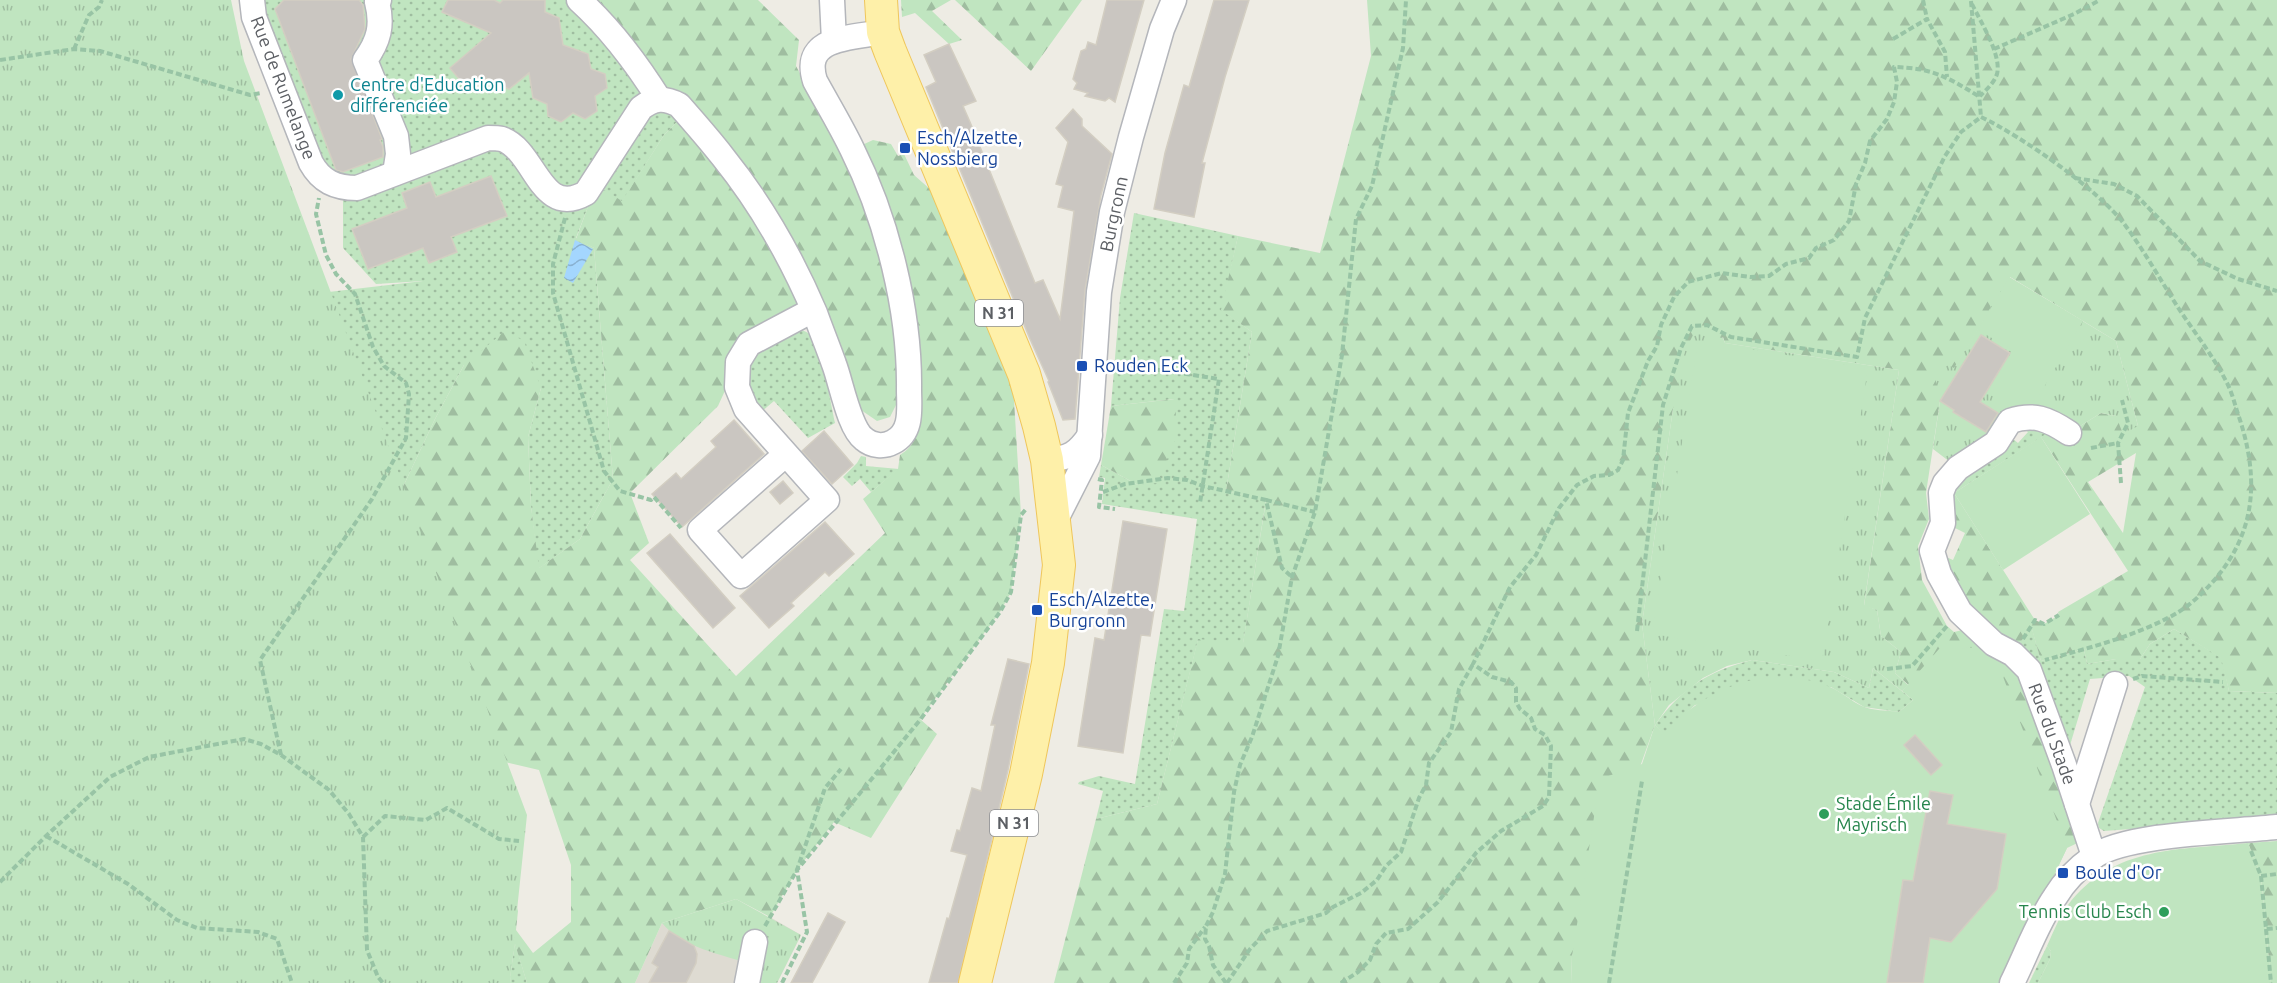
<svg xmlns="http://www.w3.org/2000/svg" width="2277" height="983" font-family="Ubuntu,sans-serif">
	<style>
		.education { fill: #dedbd2 }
		.grass { fill: url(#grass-dots) }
		.forest { fill: url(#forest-firs); fill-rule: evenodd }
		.park { fill: url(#park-tufts) }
		.pitch { fill: #c0e5c0 }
		.water { fill: url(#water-waves) }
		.building { fill: #cac6c1; stroke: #d3cec2; stroke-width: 1.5 }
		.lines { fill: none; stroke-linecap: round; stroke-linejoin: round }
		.minor-casing { stroke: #b4b6bb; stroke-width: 27 }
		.major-casing { stroke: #efc65b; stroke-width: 34 }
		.path { stroke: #98c4a5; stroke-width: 4; stroke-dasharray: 6 3; stroke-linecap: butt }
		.minor { stroke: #fff; stroke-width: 24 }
		.major { stroke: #fef0a9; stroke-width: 32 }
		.culture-dot { fill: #0f9aa8; stroke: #fff; stroke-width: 2 }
		.transit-dot { fill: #1a4fb4; stroke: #fff; stroke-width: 2 }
		.leisure-dot { fill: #2e9e5b; stroke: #fff; stroke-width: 2 }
		.labels { text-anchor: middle; stroke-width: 5; stroke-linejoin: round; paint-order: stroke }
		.shield { fill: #fff; stroke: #8d8f92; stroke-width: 1.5 }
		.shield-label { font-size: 16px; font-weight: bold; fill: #5c5f64 }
		.culture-label { font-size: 18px; fill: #0d838f; stroke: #fff; text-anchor: start }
		.street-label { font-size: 18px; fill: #5c5f64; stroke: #fff }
		.transit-label { font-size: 18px; fill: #164399; stroke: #fff; text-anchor: start }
		.leisure-label { font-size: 18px; fill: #27864d; stroke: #fff; text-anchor: start }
	</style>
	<defs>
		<pattern id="grass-dots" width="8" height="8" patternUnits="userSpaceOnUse" patternTransform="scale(1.5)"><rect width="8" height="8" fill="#c0e5c0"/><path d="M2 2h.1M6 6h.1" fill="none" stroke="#9fbda0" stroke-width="1.8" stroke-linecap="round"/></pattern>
		<pattern id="forest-firs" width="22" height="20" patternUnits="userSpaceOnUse" patternTransform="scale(1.5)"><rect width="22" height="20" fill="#c0e5c0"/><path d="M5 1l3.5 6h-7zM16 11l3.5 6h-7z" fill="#9fbda0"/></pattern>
		<pattern id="park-tufts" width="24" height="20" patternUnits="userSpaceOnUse" patternTransform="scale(1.5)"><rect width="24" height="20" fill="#c0e5c0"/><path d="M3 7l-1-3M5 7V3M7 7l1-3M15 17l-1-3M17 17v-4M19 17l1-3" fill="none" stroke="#9fbda0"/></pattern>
		<pattern id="water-waves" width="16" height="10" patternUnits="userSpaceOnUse" patternTransform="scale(1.5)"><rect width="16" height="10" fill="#a4d6fe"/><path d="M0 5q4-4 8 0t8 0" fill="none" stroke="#89b1d1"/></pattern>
	</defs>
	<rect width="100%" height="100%" fill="#eeece4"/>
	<path class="education" d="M770,917l31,18 -24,48h-142l27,-60z"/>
	<g class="grass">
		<path d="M252,0h327l107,113 -22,22 -42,67 -26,-16 -20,52 18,10 19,231 -33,60 -42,30 -7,-63 -3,-69 13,-49 -77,-23 -29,54 -50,106 -385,458v-933l320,243 103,-12 -47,3 -33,-36v-60l-10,-3z"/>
		<path d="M1134,213l104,23 -16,74 30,22 -26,159 40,9 -23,144 -45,-4 -41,164 -61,15 7,-28 -25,-7 1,-2 20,-6 36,8 29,-175 20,2 13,-92 -95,-15 3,-26 -6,-1 2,-12 37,20 36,-86 -63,7 9,-108z"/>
		<path d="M794,330c7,0 12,0 17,6 11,13 20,68 24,87l-27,15 -34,-37 -13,11 -16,-28 1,-18 11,-18z"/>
		<path d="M2017,423l36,7 -99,63 -9,-10 63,-48 10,8 10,-11z"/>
		<path d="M861,456l5,1v9l33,3 -28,23 -11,-13 -8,7 -9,-9 14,-14z"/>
		<path d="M2031,625l10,36 43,-12 3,15 29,-5h24l10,-15 24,-15 48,29 7,33 48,2v125l-173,13 -5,-3 -1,-5 47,-136 -16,-11 -39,3 -26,86 -51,-111z"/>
		<path d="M1752,660l82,12 35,16 4,-20 40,32 -14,12 -35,-5 -33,-20 -136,18 -31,29 -9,-9c27,-37 53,-54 97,-65z"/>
		<path d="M515,943l12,40h-16l-1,-6z"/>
		<path d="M2047,946l4,5 -1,8 -12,24h-9z"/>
	</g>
	<g class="forest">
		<path d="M579,0h179l41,40 -3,26 48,89 19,47 26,81 12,90 -5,32 -6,12 -13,4 -16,-11 -48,-100 -75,52 -20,44 -88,87 19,50 -19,17 106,116 149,-143 -22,-34 35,-30 2,-14c14,-9 16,-17 18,-33l-56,-277 11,-5 18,4 7,12 6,-2 10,21 17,15 82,194 8,131 -10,77 -11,20 -80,107 17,15 -66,104 -37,-16 -37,48 -27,47 -34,-18 -74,24 -27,60h-108l-12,-39 -5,33 1,6 -126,-458 50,-106 29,-54 41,-34 19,10 17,47 -13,49 3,69 8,62 41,-29 33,-60 -19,-231 -18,-9 20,-54 26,16 42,-66 22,-22zM470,754l69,16 32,95v57l-38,31 -17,-23 2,-19z"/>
		<path d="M901,0h50l-19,11 30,29 -13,4 -34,-31 -13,4z"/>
		<path d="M955,0h127l-51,71z"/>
		<path d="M1367,0h910v693l-48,-2 -8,-33 -47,-29 -24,15 -10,15h-24l-29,5 -3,-15 -43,12 -10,-35 -18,28 75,184 -21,10 -64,135 -49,-258 -59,-52 6,-21 -20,-16 -4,-26 -13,-4 35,-236 -174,-27 -2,-6 -50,72 -31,215 13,101 -83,231 -1,27h-517l42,-164 61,-15 41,-165 45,4 23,-142 -40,-10 26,-159 -31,-22 17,-74 82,17 51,-197zM2010,277l106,64 22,85 -22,-10 -15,-3 -32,20 -16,-3 -12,7 87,134 -70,41 1,3 -15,9 -9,-4 -81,-127 -6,5 1,27 16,8 -12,27 -16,-7 38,74 -21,5 -7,-6 -25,-46 -4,-34 11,-27 -3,-26 14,-92 14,-32zM2136,453l-13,80 -35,-51z"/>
		<path d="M1175,399l2,37 -20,47 -19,2 -37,-20 10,-59z"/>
		<path d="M2277,841v142h-6l-10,-107 -13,-33z"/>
	</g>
	<g class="park">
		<path d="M0,0h231l13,61 283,754 -17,162 1,6h-511z"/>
		<path d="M2009,277l107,64 22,85 -15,8 -7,-18 -15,-3 -32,20 -43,-12 -68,47 -25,-19 7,-48 -7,-34 10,-5 11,6z"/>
		<path d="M1694,333l29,5 2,5 174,27 -35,235 13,5 4,26 20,16 -6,21 13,12 -6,6 -29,-23 -4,20 -35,-16 -82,-12 -25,6 -24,12 -34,27 -14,20 -13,-101 31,-215 12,-58z"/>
		<path d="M736,899l65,36 -24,48h-30l4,-19c-28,-9 -70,-17 -89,-41z"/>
	</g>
	<g class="pitch">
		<path d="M2009,277l74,44 -53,90 -36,-21 22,-38 -38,-22z"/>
		<path d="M1698,341l170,27 -46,293 -170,-27z"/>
		<path d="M2041,437l49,77 -87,56 -49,-77z"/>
		<path d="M1992,647l75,201 -64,135h-432l1,-27 28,-177 42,-15 13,-39 9,8c43,-46 105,-71 166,-46 12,5 21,14 32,19 10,5 25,4 37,6l14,-12 -11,-9 37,-42z"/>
		<path d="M2248,843l13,33 10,107h-233l12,-24 1,-8 -4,-5c6,-13 12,-29 21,-41 46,-60 112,-55 180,-62z"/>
	</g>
	<path class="water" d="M575,240l18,9 -20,34 -9,-5z"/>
	<g class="building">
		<path d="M284,0h75l4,5 2,24 -14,30 31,80 -2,1 3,7v10l-40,15 -7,-2 -61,-161z"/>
		<path d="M448,0h46l6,3 3,-3h42v12l14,6 4,27 25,9 3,15 14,5 2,14 -12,8 2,15 -12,8 -12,-6 -12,9 -13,-6 -1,-12 -14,-6 -4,-25 -20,16 -23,-11 -16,14 -20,-24 41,-35 -49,-21z"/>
		<path d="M1107,0h37l-29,102 -6,-4 -4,3 -20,-5 3,-3 -14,-4 3,-6 -4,-4 8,-28 5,-2 2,-7 8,3z"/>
		<path d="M1214,0h35l-24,77 -23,86h3l-11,54 -40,-8 11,-56 19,-68 5,2z"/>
		<path d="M949,44l27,57 -13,5 7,16 65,161 8,-3 17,39 14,-108 -16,-4 5,-21 -7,-2 12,-42 -12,-14 17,-19 9,10v7l30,28 -11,41 -16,95 -10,129 -12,1 -15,-38 1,-1 -19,-42 -104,-252 10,-5 -12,-27z"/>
		<path d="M491,176l16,40 -56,21 6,15 -28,11 -6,-15 -55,21 -16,-40 55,-21 -5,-15 28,-11 6,15z"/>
		<path d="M1981,335l29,18 -30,49 18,11 -12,19 -33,-20 1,-2 -14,-9z"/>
		<path d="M734,420l30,34 -82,73 -30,-33 24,-21 5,6 35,-32 -5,-6z"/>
		<path d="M824,431l29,34 -21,19 -30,-33z"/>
		<path d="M783,481l10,12 -13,11 -10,-12z"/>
		<path d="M1123,521l44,8 -17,107 -9,-1 -18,118 -45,-7 17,-108 9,2z"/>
		<path d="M825,522l29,32 -25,22 -4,-4 -34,31 3,3 -25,22 -29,-32z"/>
		<path d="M670,534l65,74 -22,20 -66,-75z"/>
		<path d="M1008,659l21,5 -21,106 -50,213h-29l18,-65 2,1 18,-64 -16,-4 6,-21 3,1 12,-43 9,3 14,-66h-4z"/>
		<path d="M1915,735l27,30 -11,10 -27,-30z"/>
		<path d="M1930,791l23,4 -6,29 59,10 -9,55 -46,53 -21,-4 -7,45h-36l16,-103 10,1z"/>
		<path d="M828,913l17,9 -33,61h-21z"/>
		<path d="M669,931l25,15 3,8 -1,9 -10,20h-37l9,-16 -6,-4z"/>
	</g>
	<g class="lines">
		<defs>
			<g id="minor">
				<path d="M252,0l2,17 57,146c10,18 24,25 46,25l131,-50c4,0 10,0 14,1 34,12 38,80 84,54l55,-85c13,-10 23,-11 38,-3 15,17 30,34 44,52 37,46 69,102 92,156 6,17 13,34 19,51 7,18 15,64 30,75 8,7 20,8 29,3 20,-10 16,-34 16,-53 1,-78 -22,-170 -57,-240 -11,-23 -25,-46 -37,-68 -14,-45 37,-43 68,-49"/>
				<path d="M379,0l-2,2c6,23 2,39 -12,58l31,76 2,18 -3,19"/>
				<path d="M579,0c31,28 58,64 80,99"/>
				<path d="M832,0l2,41"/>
				<path d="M2069,433c-21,-14 -35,-20 -59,-12l-14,22 -38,25 -13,15 -4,10 2,30 -11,28 7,23 21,38 34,32 19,10 16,16 35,95 30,91"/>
				<path d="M786,454l-86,76 41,46 86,-76 -81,-91 -9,-22 1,-25 11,-18 64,-34"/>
				<path d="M1047,460c23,-2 30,-6 43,-25"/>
				<path d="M1055,521l33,-65 11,-164 13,-80 19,-75 31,-108 12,-29"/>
				<path d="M2077,804l38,-120"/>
				<path d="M747,983l8,-41"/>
				<path d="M2012,983c14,-28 25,-60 43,-86 9,-15 24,-30 38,-40 34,-24 140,-25 184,-30"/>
			</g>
			<path id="major" d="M881,0l2,32 7,19 134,323 15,52 8,34 12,105 -11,98 -22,111 -51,209"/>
		</defs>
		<use href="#minor" class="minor-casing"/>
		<use href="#major" class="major-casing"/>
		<g class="path">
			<path d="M1923,0l4,19"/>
			<path d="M1971,1l10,116"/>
			<path d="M1972,4c8,17 30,51 25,70 -3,9 -10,15 -17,22"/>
			<path d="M1893,39l34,-20 18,33 2,25"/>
			<path d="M74,49l15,-34 10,-8 3,-7"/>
			<path d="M1994,49l80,-35 26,-14"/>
			<path d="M0,60l74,-11 26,2 150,44 11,-2"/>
			<path d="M1981,117c40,19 118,73 144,108 20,27 36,56 54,84 16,24 34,47 47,72 5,9 8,20 11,30 21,60 22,115 -20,166 -11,13 -25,27 -40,36 -40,23 -89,35 -132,47"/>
			<path d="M2075,178l39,6 23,12 63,65 38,18 39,12"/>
			<path d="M565,218l-12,46v29l51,178 16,20 31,9 3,-3 27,31"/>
			<path d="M1113,363l106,16 -19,124"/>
			<path d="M2091,448l27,-5"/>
			<path d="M1098,479l4,1 -3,27 16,2"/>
			<path d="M2121,483l-3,-40 10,-20 -6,-23"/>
			<path d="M1103,492l22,-8 43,-6 19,2 16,6 63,14 16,68 10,9"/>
			<path d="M1266,500l49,12"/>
			<path d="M1637,631l26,-226 18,-57 11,-22 15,-1 24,12 126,20 8,-39 80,-162 16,-24 20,-15"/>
			<path d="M2023,639l12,-19 9,4 15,-9"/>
			<path d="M1887,669l25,-3 35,-40"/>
			<path d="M2133,679l9,-3 81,6"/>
			<path d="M281,755l-21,-95 112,-161 34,-61 3,-44 -3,-11 -22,-17 -11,-19 -18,-53 -19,-20 -10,-19 -10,-41 3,-16"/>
			<path d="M46,836l82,48 49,36 20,8 61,4 19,7 15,44"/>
			<path d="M363,837l22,-21 41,4 21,-12 52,31 20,2"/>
			<path d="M2251,851l10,25 16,-2"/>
			<path d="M2261,876l5,53 11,-1"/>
			<path d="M0,882l46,-46 64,-59 39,-20 95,-18 17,5 20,11 48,35 20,24 14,23 4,113 11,27 5,6"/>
			<path d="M765,926l32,-56 28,-82 16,-19"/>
			<path d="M2266,929l5,54"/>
			<path d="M782,983l25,-51 -10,-62 123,-150 80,-108 11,-20 10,-77 6,-7"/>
			<path d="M1174,983l13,-20 2,-14 16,-22"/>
			<path d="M1226,983l-13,-18 -4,-19 -4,-7 1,-13 7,-14 12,-38 9,-82 6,-27 12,-28 26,-81 14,-79 23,-65 27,-157 14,-136 16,-33 31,-138 3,-48"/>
			<path d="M1227,983l23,-34 17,-18 59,-18 7,-6 28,-14 16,-13 9,-14 15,-14 18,-54 7,-13 3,-22 22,-31 8,-43 14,-25"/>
			<path d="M1341,983l17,-11 12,-12 6,-16 10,-11 22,-4 30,-27 38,-49 25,-22 42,-25 6,-9 2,-51 -6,-11 -10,-6 -4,-11 -11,-9 -4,-7v-14l-5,-6 -19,-5 -19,-13 37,-77 26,-32 23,-47 18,-23 17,-9 15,-1 9,-5 5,-10 5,-47 20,-52 9,-15 4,-21 13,-28 14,-15 34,-9 28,4 19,-1 17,-12 23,-6 7,-10 18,-8 15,-19 7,-37 9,-21 5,-22 17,-22 7,-17 3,-20 -3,-15c39,1 53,10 86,30"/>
			<path d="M1609,983l33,-202"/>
		</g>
		<use href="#minor" class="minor"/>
		<use href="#major" class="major"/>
	</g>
	<circle class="culture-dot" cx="338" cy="95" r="6"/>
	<g class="transit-dot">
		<rect x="899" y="142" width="12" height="12" rx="3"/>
		<rect x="1076" y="360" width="12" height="12" rx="3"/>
		<rect x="1031" y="604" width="12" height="12" rx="3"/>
		<rect x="2057" y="867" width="12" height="12" rx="3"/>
	</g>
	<g class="leisure-dot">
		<circle cx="1824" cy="814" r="6"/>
		<circle cx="2164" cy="912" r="6"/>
	</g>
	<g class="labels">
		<g class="shield">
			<rect x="975" y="300" width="48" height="26" rx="4.5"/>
			<rect x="990" y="810" width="48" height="26" rx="4.5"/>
		</g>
		<g class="shield-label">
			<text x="999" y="319">N 31</text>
			<text x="1014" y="829">N 31</text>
		</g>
		<g class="culture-label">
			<text x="350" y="91">Centre d'Education<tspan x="350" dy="21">différenciée</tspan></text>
		</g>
		<g class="street-label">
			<text transform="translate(283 88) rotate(69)" y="6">Rue de Rumelange</text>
			<text transform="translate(1114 214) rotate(-78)" y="6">Burgronn</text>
			<text transform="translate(2052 734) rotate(70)" y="6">Rue du Stade</text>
		</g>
		<g class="transit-label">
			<text x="917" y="144">Esch/Alzette,<tspan x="917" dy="21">Nossbierg</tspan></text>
			<text x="1094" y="372">Rouden Eck</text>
			<text x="1049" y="606">Esch/Alzette,<tspan x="1049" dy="21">Burgronn</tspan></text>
			<text x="2075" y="879">Boule d'Or</text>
		</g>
		<g class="leisure-label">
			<text x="1836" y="810">Stade Émile<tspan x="1836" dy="21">Mayrisch</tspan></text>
			<text x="2152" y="918" text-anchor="end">Tennis Club Esch</text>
		</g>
	</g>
</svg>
